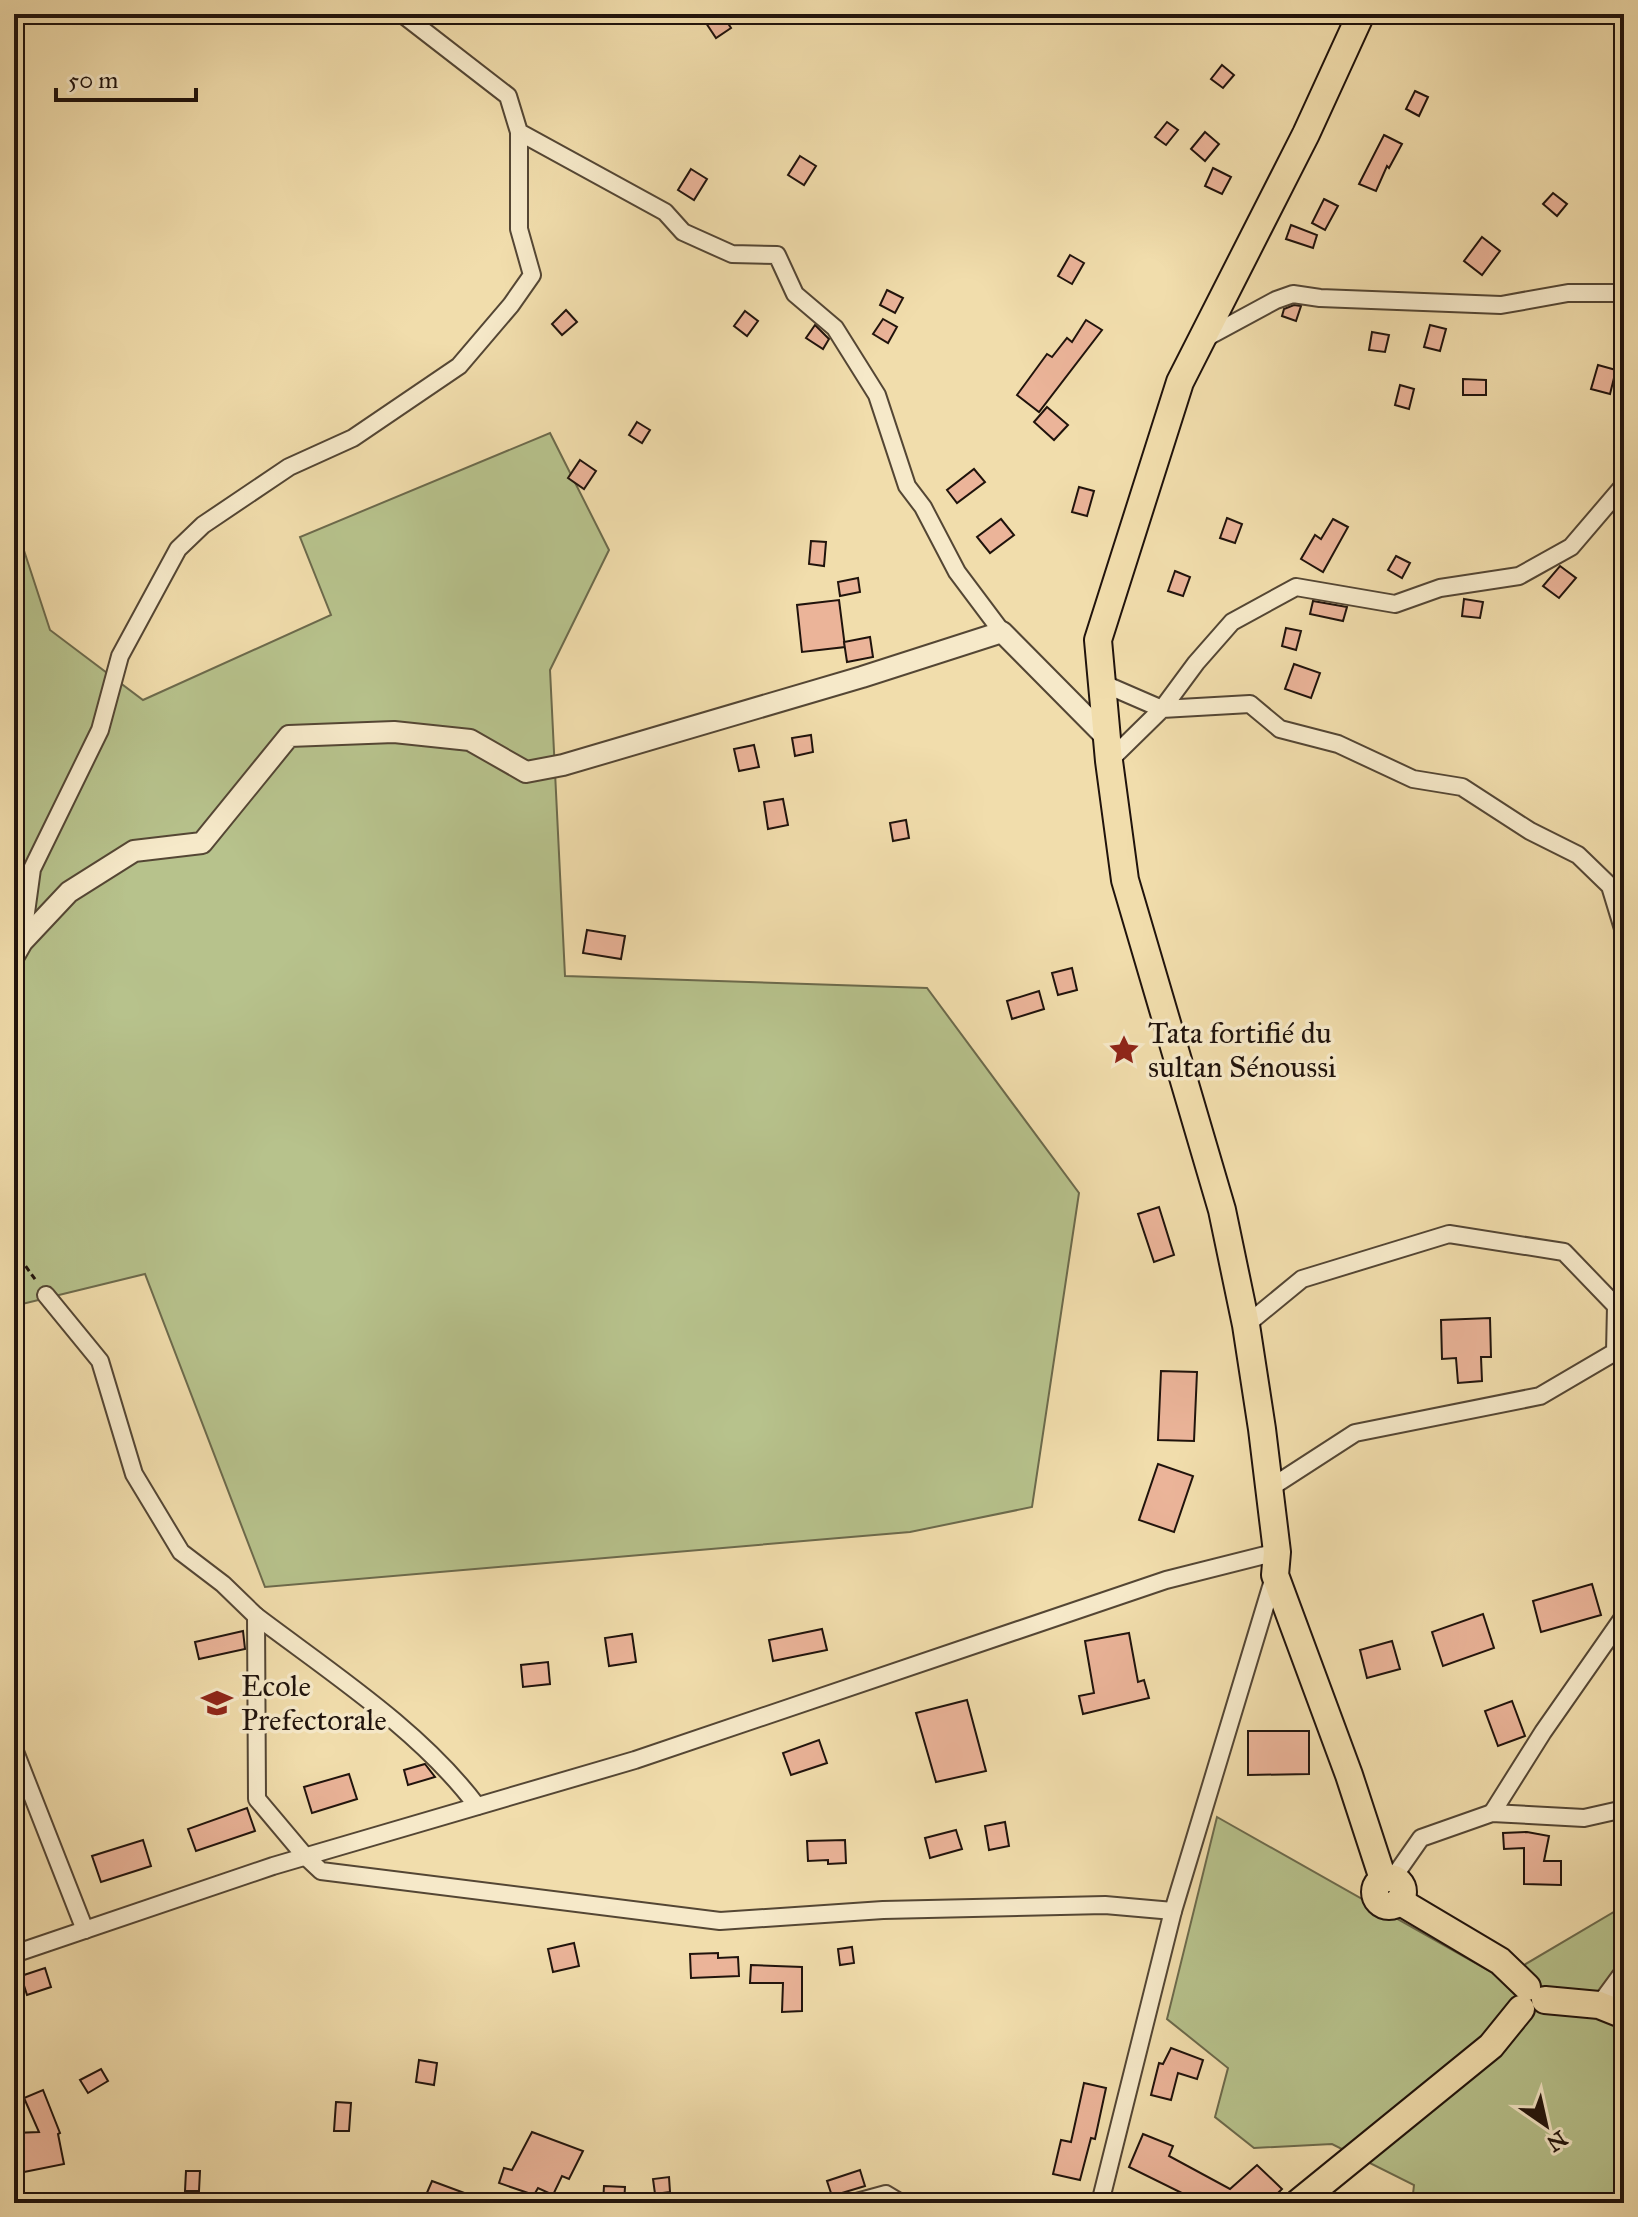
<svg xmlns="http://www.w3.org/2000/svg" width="1638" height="2217" font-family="'IM FELL Great Primer',serif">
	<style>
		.green { fill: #b7c28c; stroke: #6c6a4c; stroke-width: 2 }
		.building { fill: #ebb499; stroke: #20130c; stroke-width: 2 }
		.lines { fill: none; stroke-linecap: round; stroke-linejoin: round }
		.minor-casing { stroke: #544634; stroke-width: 20 }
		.tertiary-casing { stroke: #544634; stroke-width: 24 }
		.primary-casing { stroke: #20130c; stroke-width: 30 }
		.path { stroke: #20130c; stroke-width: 3; stroke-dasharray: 6 4; stroke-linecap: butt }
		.minor { stroke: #f6e9c9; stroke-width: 16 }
		.tertiary { stroke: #f6e9c9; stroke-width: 20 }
		.primary { stroke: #f1ddac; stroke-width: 26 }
		.labels { text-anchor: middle; stroke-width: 7; stroke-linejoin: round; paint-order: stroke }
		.poi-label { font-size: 30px; fill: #20130c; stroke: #f6e9c9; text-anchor: start }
	</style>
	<rect width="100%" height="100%" fill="#f1ddac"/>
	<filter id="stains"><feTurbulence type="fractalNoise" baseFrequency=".0025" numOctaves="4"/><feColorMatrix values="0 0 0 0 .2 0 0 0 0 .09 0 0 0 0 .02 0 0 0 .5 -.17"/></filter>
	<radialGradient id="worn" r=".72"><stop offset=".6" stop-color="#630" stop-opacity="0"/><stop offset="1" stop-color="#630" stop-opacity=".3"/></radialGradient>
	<g class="green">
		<path d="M550,433l59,117 -59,120 15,306 362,12 152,205 -47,314 -122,25 -645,55 -120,-313 -131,32v-786l36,110 93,70 188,-85 -31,-78z"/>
		<path d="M1217,1817l285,161 122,-72v297h-212l2,-18 -82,-41 -78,4 -39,-31 13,-49 -61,-49z"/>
	</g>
	<g class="building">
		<path d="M712,14h10l9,14 -15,10 -12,-18z"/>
		<path d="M1222,65l12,10 -11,13 -12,-9z"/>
		<path d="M1415,91l13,6 -9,19 -13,-7z"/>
		<path d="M1167,122l11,8 -12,15 -11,-8z"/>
		<path d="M1205,132l14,12 -14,17 -14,-12z"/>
		<path d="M1384,135l18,9 -13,24 -2,-2 -11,25 -17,-7z"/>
		<path d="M800,156l16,10 -12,19 -16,-10z"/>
		<path d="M1213,168l18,9 -9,17 -17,-8z"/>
		<path d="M691,169l16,10 -13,21 -16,-10z"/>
		<path d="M1553,193l14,11 -10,12 -14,-12z"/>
		<path d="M1324,199l14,7 -13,24 -13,-7z"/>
		<path d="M1291,225l26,10 -4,13 -27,-9z"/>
		<path d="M1482,237l18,14 -18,24 -18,-14z"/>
		<path d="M1070,255l14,8 -12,21 -14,-8z"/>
		<path d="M887,290l16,8 -8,15 -15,-8z"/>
		<path d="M1294,305l7,1 -5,15 -14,-5 2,-7z"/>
		<path d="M566,310l11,12 -15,13 -10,-11z"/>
		<path d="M745,311l13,10 -11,15 -13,-10z"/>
		<path d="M883,319l14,8 -9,16 -15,-9z"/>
		<path d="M1086,320l16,10 -63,82 -22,-17 30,-41 5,3 15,-19 5,4z"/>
		<path d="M815,325l14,14 -6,10 -17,-11z"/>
		<path d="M1430,325l16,4 -6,22 -16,-4z"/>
		<path d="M1372,332l17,3 -4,17 -16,-2z"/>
		<path d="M1598,365l18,5 -6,24 -19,-5z"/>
		<path d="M1463,379l23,1v15h-23z"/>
		<path d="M1400,385l14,4 -5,20 -14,-4z"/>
		<path d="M1047,407l21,18 -14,15 -20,-18z"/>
		<path d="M637,422l13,8 -8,13 -13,-8z"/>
		<path d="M580,460l16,11 -12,18 -16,-11z"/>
		<path d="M974,469l11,13 -28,21 -10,-13z"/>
		<path d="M1079,487l15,4 -7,25 -15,-4z"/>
		<path d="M1227,518l15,6 -7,19 -15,-5z"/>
		<path d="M1001,519l13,16 -24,18 -13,-16z"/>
		<path d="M1333,519l15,8 -25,45 -22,-13 14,-24 6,4z"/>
		<path d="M811,541l15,1 -2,24 -15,-2z"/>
		<path d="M1396,556l14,7 -8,15 -14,-8z"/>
		<path d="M1560,566l16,12 -17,20 -16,-12z"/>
		<path d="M1175,571l15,6 -7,19 -15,-5z"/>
		<path d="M858,578l2,14 -20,4 -2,-14z"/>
		<path d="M1464,599l19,3 -3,16 -18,-2z"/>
		<path d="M839,600l6,47 -43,5 -5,-47z"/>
		<path d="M1313,601l34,6 -4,14 -33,-7z"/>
		<path d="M1286,628l15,3 -5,19 -14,-4z"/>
		<path d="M870,637l3,20 -26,5 -3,-20z"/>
		<path d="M1294,664l26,9 -9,25 -26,-9z"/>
		<path d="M811,735l2,17 -18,4 -3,-18z"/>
		<path d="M754,745l5,22 -20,4 -5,-22z"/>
		<path d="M783,799l5,26 -20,4 -4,-27z"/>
		<path d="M906,820l3,18 -16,3 -3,-18z"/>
		<path d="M587,930l38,6 -4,23 -38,-6z"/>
		<path d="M1072,968l5,22 -19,5 -6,-22z"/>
		<path d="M1039,991l5,18 -32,10 -5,-18z"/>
		<path d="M1159,1207l15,48 -20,7 -16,-48z"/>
		<path d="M1490,1318l1,39h-10l1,24 -24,2 -2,-25 -14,1 -1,-39z"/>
		<path d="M1161,1371l36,1 -3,69 -36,-1z"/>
		<path d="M1158,1464l35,12 -19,56 -35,-12z"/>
		<path d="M1592,1584l9,31 -60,17 -8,-31z"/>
		<path d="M1483,1614l11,34 -51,18 -11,-34z"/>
		<path d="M822,1629l5,21 -54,11 -4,-21z"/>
		<path d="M243,1631l2,18 -46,10 -4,-17z"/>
		<path d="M1129,1633l9,49 6,-2 5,18 -66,16 -4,-18 15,-3 -9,-52z"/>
		<path d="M632,1634l4,28 -27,4 -4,-28z"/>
		<path d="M1392,1641l8,28 -33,9 -7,-28z"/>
		<path d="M548,1662l2,22 -27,3 -2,-22z"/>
		<path d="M967,1700l19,71 -50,11 -20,-69z"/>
		<path d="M1512,1701l13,35 -27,10 -13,-35z"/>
		<path d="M1248,1731h61v43l-61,1z"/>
		<path d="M819,1740l8,23 -36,12 -8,-22z"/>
		<path d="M425,1764l10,13 -27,8 -4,-15z"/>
		<path d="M349,1774l8,25 -45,14 -8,-26z"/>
		<path d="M247,1808l8,23 -59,20 -8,-22z"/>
		<path d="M1005,1822l4,24 -20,4 -4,-24z"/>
		<path d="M956,1830l6,19 -32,9 -5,-20z"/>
		<path d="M1527,1832l22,4 -5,25h17v24l-37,-1v-36l-20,1 -1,-16z"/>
		<path d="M143,1840l8,26 -50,16 -9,-26z"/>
		<path d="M845,1840l1,23 -18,1v-4l-20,1 -1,-20z"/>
		<path d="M574,1943l5,23 -26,6 -5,-23z"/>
		<path d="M852,1947l2,16 -14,2 -2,-16z"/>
		<path d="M718,1953v5l20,-1 1,19 -48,2 -1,-24z"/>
		<path d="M751,1965l51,2v44l-20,1 1,-29h-33z"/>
		<path d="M45,1968l6,19 -24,8 -6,-19z"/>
		<path d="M1171,2048l32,12 -6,19 -19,-6 -7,27 -20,-5 8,-32 4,1z"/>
		<path d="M419,2060l18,3 -3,22 -18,-3z"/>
		<path d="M101,2069l7,12 -20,12 -8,-13z"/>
		<path d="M1084,2083l22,5 -11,51 -4,-1 -11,42 -27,-6 8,-34 10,2z"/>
		<path d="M43,2090l17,43 -2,1 6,30 -50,10v-41l25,-1 -15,-34z"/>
		<path d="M336,2102l15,1 -2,28h-15z"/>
		<path d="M532,2132l51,19 -14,28 -7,-3 -9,19 -15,-7 -4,7 -35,-12 5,-15 8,2z"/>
		<path d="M1143,2134l30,12 -4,10 61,33 27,-24 25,24 -14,14h-66l-73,-36z"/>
		<path d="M860,2170l5,16 -33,10 -5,-15z"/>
		<path d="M186,2171h14l-1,20h-14z"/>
		<path d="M669,2177l1,15 -15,2 -2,-15z"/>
		<path d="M432,2181l54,20v2h-38l-22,-8z"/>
		<path d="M604,2186l21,1 -1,16h-21z"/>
	</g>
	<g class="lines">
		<defs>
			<g id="minor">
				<path d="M405,14l1,3 102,79 11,36 146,80 18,20 49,22 45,1 18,39 40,34 42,67 30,91 16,21 34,65 45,60"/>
				<path d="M1202,340l74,-40 17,-6 27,4 181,7 67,-12h56"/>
				<path d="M1102,683l60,26 34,-46 36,-41 64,-35 99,17 45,-16 79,-12 52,-29 53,-62"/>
				<path d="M1109,761l53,-52 88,-5 30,25 58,15 75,35 49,8 68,44 48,24 32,31 14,46"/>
				<path d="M22,942l10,-73 68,-139 20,-74 58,-107 25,-24 86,-58 64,-29 106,-72 52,-61 21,-30 -13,-46v-97"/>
				<path d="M46,1295l54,66 34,113 47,78 42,32 33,32 1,183 48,57 16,15 399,50 163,-11 222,-5 68,6"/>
				<path d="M1246,1325l56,-46 147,-45 115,18 52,54 -1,46 -75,44 -185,37 -85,55"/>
				<path d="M256,1616c74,56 165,115 221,190"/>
				<path d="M14,1749l71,181"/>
				<path d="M1492,1813l51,-81 81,-116"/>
				<path d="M1393,1878l28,-40 71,-25 92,5 40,-9"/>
				<path d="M14,1954l259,-88 362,-106 531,-180 111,-28"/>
				<path d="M1599,2005l25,-34"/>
				<path d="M853,2203l33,-9 15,9"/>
				<path d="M1100,2203l73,-292 101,-334"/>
			</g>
			<path id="tertiary" d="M14,956l8,-14 47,-50 65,-41 68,-8 87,-107 105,-4 76,8 56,32 37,-7 299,-88 140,-45 105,106"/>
			<g id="primary">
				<path d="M1361,14l-55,120 -126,248 -82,258 11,121 16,119 97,330 24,115 16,104 15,123 -2,23 74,200 34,104"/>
				<circle cx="1389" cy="1892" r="14"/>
				<path d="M1399,1901l101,60 27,26"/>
				<path d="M1545,2000l54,5 25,10"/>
				<path d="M1298,2203l193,-157 30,-37"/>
			</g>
		</defs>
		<use href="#minor" class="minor-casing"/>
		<use href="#tertiary" class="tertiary-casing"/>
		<use href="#primary" class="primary-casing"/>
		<path class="path" d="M14,1250l23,32"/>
		<use href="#minor" class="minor"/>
		<use href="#tertiary" class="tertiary"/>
		<use href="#primary" class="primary"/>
	</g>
	<defs>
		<symbol id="sight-bare" viewBox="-9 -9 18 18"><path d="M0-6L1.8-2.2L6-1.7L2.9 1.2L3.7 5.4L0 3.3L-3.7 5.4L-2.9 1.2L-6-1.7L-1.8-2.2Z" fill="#8f2418" stroke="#f6e9c9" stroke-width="2.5" paint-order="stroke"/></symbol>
		<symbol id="school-bare" viewBox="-9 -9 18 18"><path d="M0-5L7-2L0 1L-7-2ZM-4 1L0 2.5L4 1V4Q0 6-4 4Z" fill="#8f2418" stroke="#f6e9c9" stroke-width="2.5" paint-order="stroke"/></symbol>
	</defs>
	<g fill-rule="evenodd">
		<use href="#sight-bare" x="1102" y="1028" width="44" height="44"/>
		<use href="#school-bare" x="195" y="1681" width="44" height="44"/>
	</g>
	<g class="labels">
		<g class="poi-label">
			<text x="1148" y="1043">Tata fortifié du<tspan x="1148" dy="34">sultan Sénoussi</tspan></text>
			<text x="241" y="1696">Ecole<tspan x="241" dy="34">Prefectorale</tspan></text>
		</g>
	</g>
	<rect width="1638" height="2217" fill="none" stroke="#f1ddac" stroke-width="48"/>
	<rect x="16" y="16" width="1606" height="2185" fill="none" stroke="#20130c" stroke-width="4"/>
	<rect x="24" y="24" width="1590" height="2169" fill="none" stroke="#20130c" stroke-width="2"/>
	<g transform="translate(1546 2125) rotate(146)" stroke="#f6e9c9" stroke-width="6" paint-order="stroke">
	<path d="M0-6L14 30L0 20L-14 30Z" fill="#20130c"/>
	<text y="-12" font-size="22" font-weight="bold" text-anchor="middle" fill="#20130c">N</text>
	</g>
	<path d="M56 88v12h140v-12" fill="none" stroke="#20130c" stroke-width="4"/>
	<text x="68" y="88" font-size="24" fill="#20130c" stroke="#f6e9c9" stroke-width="6" paint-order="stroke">50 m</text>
	<rect width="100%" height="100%" filter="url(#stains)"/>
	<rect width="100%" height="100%" fill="url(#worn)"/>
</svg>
